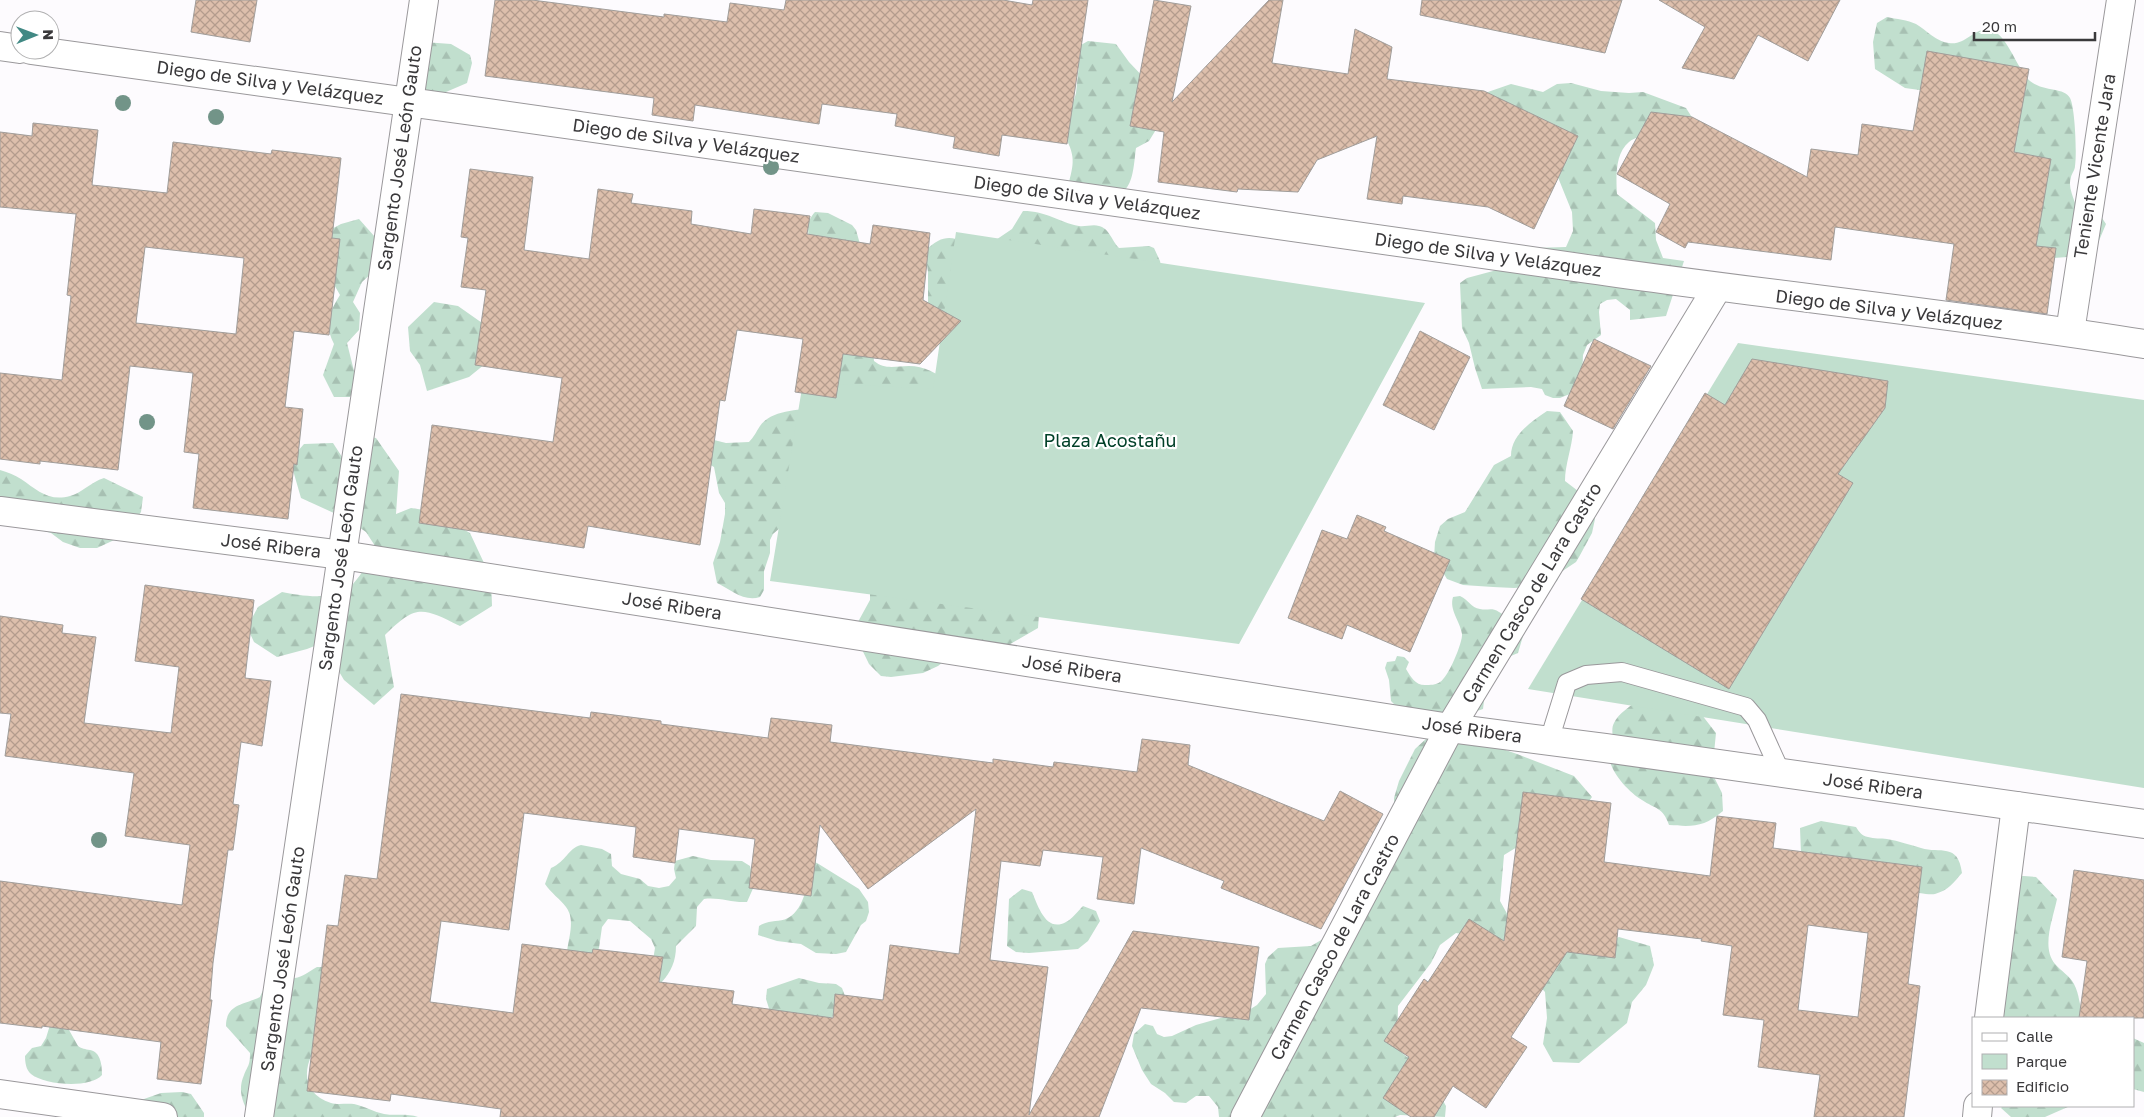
<svg xmlns="http://www.w3.org/2000/svg" width="2144" height="1117" font-family="'Golos Text',sans-serif">
	<style>
		.forest { fill: url(#forest-firs) }
		.green { fill: #c1dfce }
		.building { fill: url(#building-cross-hatch); stroke: #a09d9a; fill-rule: evenodd }
		.lines { fill: none; stroke-linecap: round; stroke-linejoin: round }
		.lane-casing { stroke: #9a989b; stroke-width: 20 }
		.street-casing { stroke: #9a989b; stroke-width: 30 }
		.secondary-casing { stroke: #9a989b; stroke-width: 30 }
		.lane { stroke: #fff; stroke-width: 18 }
		.street { stroke: #fff; stroke-width: 28 }
		.secondary { stroke: #fff; stroke-width: 28 }
		.tree { fill: #729488 }
		.labels { text-anchor: middle; stroke-width: 4.5; stroke-linejoin: round; paint-order: stroke }
		.street-label { font-size: 18px; fill: #3a393b; stroke: #fff }
		.park-label { font-size: 18px; fill: #014028; stroke: #fff }
	</style>
	<defs>
		<pattern id="forest-firs" width="22" height="20" patternUnits="userSpaceOnUse" patternTransform="scale(1.25)"><rect width="22" height="20" fill="#c1dfce"/><path d="M5 1l3.5 6h-7zM16 11l3.5 6h-7z" fill="#a7c0b2"/></pattern>
		<pattern id="building-cross-hatch" width="8" height="8" patternUnits="userSpaceOnUse" patternTransform="scale(1.25)"><rect width="8" height="8" fill="#ddbfac"/><path d="M0 0l8 8M0 8l8-8" fill="none" stroke="#b49c8d"/></pattern>
	</defs>
	<rect width="100%" height="100%" fill="#fdfbfe"/>
	<g class="forest">
		<path d="M1887,17c9,2 21,3 29,7 10,6 21,18 33,19 17,3 25,-17 42,-13 15,4 25,35 36,48 13,15 37,8 43,20 5,9 7,56 5,68 0,4 -3,7 -4,11 -3,9 1,17 4,26l25,12 6,9 -13,31 -39,3 -28,-20 -85,-145 -36,-5 -30,-19 -2,-27 4,-19z"/>
		<path d="M1088,41l28,3 13,18 19,20 9,46 -8,13 -13,7c-2,13 -2,37 -14,44l-53,-10c6,-22 5,-28 -5,-48l12,-41 5,-48z"/>
		<path d="M424,42l27,2 19,11 2,8 -5,20 -21,9 -20,2 -8,-17z"/>
		<path d="M1571,83l30,8 28,2 14,-1 43,16 9,14c-15,4 -55,11 -66,20 -14,11 -13,36 -12,52l38,29 1,17 7,18 21,3 -18,55 -36,4v-10l-14,-11 -9,1 -7,4 -1,8 2,23 -14,10 -4,10 -1,24 -5,12 -17,7h-7l-8,-3 -3,-6 -11,-2 -49,2 -7,-21 -6,-25 -7,-15 -2,-45 7,-5 41,-11 25,-19 33,-1 7,-16 -1,-19 -17,-42 -70,-77 26,-9 32,8 14,-8z"/>
		<path d="M1023,211c24,0 35,11 56,15 6,1 14,-2 20,0 10,2 13,15 20,22l30,-2 5,2 6,13 6,29 -201,27 -37,-9v-36l-3,-21c22,-22 32,-12 56,-1l31,-21z"/>
		<path d="M815,212l13,1 24,12 4,5 6,21 12,110c11,9 21,5 35,5 15,0 28,7 40,17l-176,151 -3,6v13l-6,18v19l-4,7c-16,5 -29,-7 -43,-14l-4,-20 7,-21 5,-28v-11l-6,-10 -5,-26 -11,-6 11,-21 12,3 23,-1c5,-5 7,-10 11,-16 12,-17 42,-16 60,-19l-7,-158c-5,-14 -9,-25 2,-37z"/>
		<path d="M359,219l16,18 2,17 -3,17 -12,11 -9,20 7,11 -1,17 -12,13 10,40 -7,14h-16l-11,-22 11,-31c-10,-19 -5,-32 6,-49l-24,-42 8,-20 17,-9z"/>
		<path d="M434,302l24,4 27,19 5,35 -21,17 -42,14 -7,-26 -10,-14 -2,-24z"/>
		<path d="M1547,411l13,1 13,19c-1,17 -8,33 -8,50l30,23v15l-3,14 -13,24 -3,5 -15,10 -4,9 -8,4 -35,3 -21,-1 -30,-2 -16,-6 -13,-21 1,-16 5,-16 8,-7 17,-7 29,-47 17,-9c0,-21 20,-34 36,-45z"/>
		<path d="M365,436l11,2 23,33 -3,43 15,-6 20,3 39,22 21,45 1,28 -32,20c-38,-19 -44,-22 -75,9l9,52 -20,18 -30,-25 -22,-37 -15,6 -30,8 -23,-15 -7,-15 11,-20 24,-15c20,4 55,10 71,-8 9,-10 16,-23 24,-35l-11,-17 -19,-13 -46,-21 -11,-38 14,-16 29,-1 11,17z"/>
		<path d="M0,470c7,2 15,5 21,9 16,11 28,23 49,17 10,-2 21,-14 34,-18l39,19 -2,15 -16,23 -28,13h-17l-17,-6 -12,-9 -51,-14z"/>
		<path d="M870,576l170,24 -2,28 -38,22 -48,5 -14,11 -15,7 -32,4 -10,-1 -12,-12 -16,-33 17,-31z"/>
		<path d="M1460,596c8,3 11,12 20,13 8,2 11,-2 19,3 9,5 9,9 20,13l4,11 -5,17 -24,10 -8,21 -3,25 -12,4 -67,1 -13,-13 -2,-21 -4,-12 2,-6 8,-1 2,-5 7,1 5,5 -3,7c5,8 9,16 19,16 5,0 11,0 15,-3 8,-4 23,-40 22,-48 -2,-13 -13,-24 -9,-37z"/>
		<path d="M1638,699l60,11 18,23 -4,40 10,20 1,18c-19,16 -30,16 -54,14 -6,-18 -14,-16 -27,-25 -12,-7 -29,-25 -32,-39 -1,-6 2,-13 3,-19 0,-6 -2,-14 1,-19 5,-11 17,-16 24,-24z"/>
		<path d="M1427,738l64,7 26,9 57,22 18,21 -13,18 -57,29 -18,11 -4,46 10,18 90,26 19,-8 31,9 4,19 -8,20 -14,17 -5,21 -48,40 -26,-1 -10,-18 4,-26 -2,-26 -31,-34 -36,-21 -22,-4 -16,12 -9,18 -33,43 -1,39 4,7 6,5 14,5 25,44 -1,11 -45,-2 -5,2h-176l-1,-10 -9,-11h-13l-10,7 -12,-1 -9,-9 -14,-9 -9,-14 -10,-24 2,-12 11,-10 8,2 4,8 7,3 8,-1 24,-11 53,-15 8,-5 9,-11 -1,-30 3,-7 10,-9 33,-2 29,-17 54,-96v-35l5,-17 16,-32z"/>
		<path d="M1821,821l35,6c3,5 6,9 12,10 6,2 13,1 19,2 12,2 23,6 34,9 19,6 37,-6 41,25 -9,10 -13,17 -27,21 -19,4 -111,-32 -134,-40l-1,-26z"/>
		<path d="M581,845l21,4 9,5 1,12 9,8 19,5 8,7 11,2 10,-2 7,-8 -2,-9 1,-8 18,-5 18,4 31,1 8,5 5,18 -8,18c-15,1 -28,-5 -43,-3l-7,8 -1,19 -20,20c0,15 -5,26 -15,37l-5,-8 -3,-15 2,-12 -4,-9 -21,-18 -22,-2 -6,8 -3,21 -8,14 -24,-9c1,-14 9,-33 -1,-46 -6,-8 -15,-14 -21,-23l6,-16c16,-7 16,-19 30,-23z"/>
		<path d="M811,861l6,2 42,26 9,13 1,10 -3,9 -5,4 -15,27 -10,2 -20,-1 -15,-9 -24,-3 -19,-6 1,-9c11,-7 19,-3 29,-8 18,-10 20,-39 23,-57z"/>
		<path d="M2024,876l12,1 21,22c-4,20 -16,48 -2,65 6,7 15,12 19,20 6,11 5,24 11,34h-96l13,-141z"/>
		<path d="M1022,889l10,3c6,14 14,41 34,30 6,-3 12,-11 17,-16l13,5 4,10 -12,20 -10,8 -49,4 -13,-1 -9,-6 2,-47z"/>
		<path d="M317,967h7l-12,87c-10,21 -6,41 19,49 7,2 15,0 23,1 10,2 20,8 30,10 11,2 23,-1 34,3h-167c-8,-13 -14,-26 -7,-42 4,-10 6,-9 6,-22l-24,-27c0,-22 18,-21 34,-29 10,-23 15,-14 35,-19 7,-1 15,-7 22,-11z"/>
		<path d="M799,978l20,5 17,1 6,4 3,8 -5,18 -17,6 -50,1 -7,-22 1,-10z"/>
		<path d="M50,1025l19,5 9,16c4,3 7,3 12,4 11,2 12,16 12,25 -12,14 -58,10 -71,-1 -5,-4 -6,-12 -6,-18l7,-8 9,-2 5,-8z"/>
		<path d="M2133,1038l11,5v49l-11,-3z"/>
		<path d="M182,1092l9,2 13,19v4h-137l60,-12 34,-12z"/>
		<path d="M2003,1106h67l-25,11h-34l-10,-9z"/>
	</g>
	<g class="green">
		<path d="M956,232l469,71 -186,341 -469,-63 33,-199 130,7z"/>
		<path d="M1738,343l406,57v388l-616,-99z"/>
	</g>
	<g class="building">
		<path d="M196,0h61l-7,42 -59,-10z"/>
		<path d="M495,0h37l132,17v-3l63,8 3,-19 54,7 2,-10h217l29,5 1,-5h55l-21,144 -65,-9 -3,21 -46,-8 2,-11 -60,-11 2,-12 -75,-10 -3,20 -124,-19 -2,16 -41,-6 2,-17 -169,-22z"/>
		<path d="M1154,0l37,6 -19,96 97,-102h14l-11,63 76,11 7,-45 37,18 -5,32 97,12 94,45 -44,93 -46,-22 -85,-11 -1,8 -35,-5 10,-63 -60,24 -19,32 -60,-3 -1,3 -79,-10 6,-50 -34,-6z"/>
		<path d="M1422,0h200l-17,53 -185,-38z"/>
		<path d="M1659,0h181l-32,61 -50,-26 -24,44 -52,-11 23,-41z"/>
		<path d="M1927,51l102,18 -15,83 37,7 -15,87 20,2 -9,66 -101,-14 8,-56 -119,-17 -4,33 -143,-18 -3,6 -29,-16 14,-28 -53,-30 34,-62 41,5 115,60 4,-28 47,6 4,-31 51,7z"/>
		<path d="M33,123l65,7 -6,55 75,8 6,-51 98,12 1,-4 69,8 -9,80 8,1 -11,96 -35,-4 -9,76 18,2 -6,56 -3,-1 -6,55 -95,-11 6,-54 -15,-2 9,-79 -63,-7 -12,104 -78,-9v3l-40,-5v-86l62,7 9,-84 -4,-1 9,-81 -76,-7v-75l32,4zM145,247l99,11 -8,76 -100,-11z"/>
		<path d="M470,169l63,8 -9,73 65,9 9,-70 35,5 -2,9 61,8 -1,13 60,10 3,-25 56,7 -3,18 63,10 3,-19 57,8 -7,67 38,21 -41,43 -77,-10 -7,44 -41,-6 8,-53 -66,-9 -12,71 -5,-1 -20,145 -112,-19 -4,22 -165,-25 13,-98 121,17 9,-64 -87,-13 11,-75 -25,-3 7,-49 -7,-1z"/>
		<path d="M1420,331l50,26 -36,73 -51,-25z"/>
		<path d="M1594,339l57,27 -38,63 -49,-23z"/>
		<path d="M1752,359l136,22 -3,27 -47,66 15,9 -124,206 -148,-90 124,-206 20,12z"/>
		<path d="M1357,515l29,12 -2,4 66,29 -40,92 -63,-27 -5,14 -54,-21 34,-88 25,9z"/>
		<path d="M145,585l109,15 -9,78 26,3 -9,65 -21,-4 -8,62 6,1 -6,45h-5l-15,113 -3,37h2l-11,84 -44,-5 4,-37 -119,-16v2l-42,-5v-142l182,24 8,-60 -65,-9 9,-63 -129,-17 6,-42 -11,-1v-97l63,9 -1,8 34,4 -12,86 87,10 8,-66 -44,-6z"/>
		<path d="M401,694l189,24 1,-6 70,9v3l107,14 3,-20 61,7 -2,17 163,21v-4l60,8 1,-5 83,10 5,-33 48,6 -2,20 136,56 16,-30 43,23 -62,115 -100,-41 3,-7 -83,-33 -7,56 -37,-5 6,-42 -60,-7 -3,16 -39,-5 -11,99 58,7 -19,148 104,-184 126,16 -10,73 -108,-12 -42,109h-599l1,-8 -110,-15 -1,7 -83,-10 20,-166 11,1 7,-51 32,4zM976,809l-17,145 -69,-9 -7,55 -48,-6 -2,24 -101,-14 2,-13 -75,-9 4,-25 -70,-8 -1,4 -70,-9 -9,69 -83,-11 11,-81 68,9 15,-117 112,14 -3,30 42,6 4,-34 76,10 -6,49 62,8 9,-71 48,64z"/>
		<path d="M1523,792l88,11 -7,59 106,14 7,-60 59,7 -3,25 149,19 -14,117 12,2 -16,131h-90l6,-42 -62,-8 6,-47 -41,-5 9,-69 -31,-5 1,-2 -84,-10 -3,29 -48,-6 -56,85 16,10 -41,61 -33,-22 -19,31h-23l-28,-19 26,-41 -25,-16 40,-62 4,3 41,-63 35,22zM1808,925l60,8 -10,84 -60,-7z"/>
		<path d="M2074,870l70,10v138h-65l8,-57 -25,-4z"/>
	</g>
	<g class="lines">
		<defs>
			<path id="lane" d="M1549,741l18,-58 19,-8 36,-3 124,35 11,13 24,53"/>
			<g id="street">
				<path d="M0,46l20,3"/>
				<path d="M31,50c517,70 1033,145 1550,218 187,27 376,46 563,76"/>
				<path d="M2070,332l51,-332"/>
				<path d="M0,511l342,44 1108,173 155,20 539,76"/>
				<path d="M1989,1018l27,-212"/>
				<path d="M0,1094l163,23"/>
				<path d="M1245,1117l205,-389 267,-440"/>
				<path d="M1977,1117l1,-11"/>
			</g>
			<path id="secondary" d="M259,1117l165,-1117"/>
		</defs>
		<use href="#lane" class="lane-casing"/>
		<use href="#street" class="street-casing"/>
		<use href="#secondary" class="secondary-casing"/>
		<use href="#lane" class="lane"/>
		<use href="#street" class="street"/>
		<use href="#secondary" class="secondary"/>
	</g>
	<g class="tree">
		<circle cx="123" cy="103" r="8"/>
		<circle cx="216" cy="117" r="8"/>
		<circle cx="771" cy="167" r="8"/>
		<circle cx="147" cy="422" r="8"/>
		<circle cx="99" cy="840" r="8"/>
	</g>
	<g class="labels">
		<g class="street-label">
			<text transform="translate(270 83) rotate(8)" y="6">Diego de Silva y Velázquez</text>
			<text transform="translate(686 141) rotate(8)" y="6">Diego de Silva y Velázquez</text>
			<text transform="translate(400 158) rotate(-82)" y="6">Sargento José León Gauto</text>
			<text transform="translate(2095 166) rotate(-81)" y="6">Teniente Vicente Jara</text>
			<text transform="translate(1087 198) rotate(8)" y="6">Diego de Silva y Velázquez</text>
			<text transform="translate(1488 255) rotate(8)" y="6">Diego de Silva y Velázquez</text>
			<text transform="translate(1889 310) rotate(7)" y="6">Diego de Silva y Velázquez</text>
			<text transform="translate(271 546) rotate(7)" y="6">José Ribera</text>
			<text transform="translate(341 558) rotate(-82)" y="6">Sargento José León Gauto</text>
			<text transform="translate(1532 593) rotate(-59)" y="6">Carmen Casco de Lara Castro</text>
			<text transform="translate(672 606) rotate(9)" y="6">José Ribera</text>
			<text transform="translate(1072 669) rotate(9)" y="6">José Ribera</text>
			<text transform="translate(1472 730) rotate(8)" y="6">José Ribera</text>
			<text transform="translate(1873 786) rotate(8)" y="6">José Ribera</text>
			<text transform="translate(1335 947) rotate(-62)" y="6">Carmen Casco de Lara Castro</text>
			<text transform="translate(283 959) rotate(-82)" y="6">Sargento José León Gauto</text>
		</g>
		<g class="park-label">
			<text x="1110" y="447">Plaza Acostañu</text>
		</g>
	</g>
	<rect x="1972" y="1017" width="162" height="90" fill="#ffffff" stroke="#b0b0b1"/>
	<rect x="1982" y="1033" width="25" height="8" fill="#ffffff" stroke="#b0b0b1"/>
	<text x="2016" y="1042" font-size="15" fill="#3a393b">Calle</text>
	<rect x="1982" y="1054" width="25" height="15" fill="#c1dfce" stroke="#b0b0b1"/>
	<text x="2016" y="1067" font-size="15" fill="#3a393b">Parque</text>
	<rect x="1982" y="1080" width="25" height="15" fill="url(#building-cross-hatch)" stroke="#b0b0b1"/>
	<text x="2016" y="1092" font-size="15" fill="#3a393b">Edificio</text>
	<g transform="translate(35 35) rotate(89)"><circle r="24" fill="#ffffff" stroke="#b0b0b1"/>
	<path d="M0-4L9 19L0 12L-9 19Z" fill="#418984"/>
	<text y="-8" font-size="14" font-weight="bold" text-anchor="middle" fill="#3a393b">N</text>
	</g>
	<path d="M1974 32v8h121v-8" fill="none" stroke="#3a393b" stroke-width="2.5"/>
	<text x="1982" y="32" font-size="15" fill="#3a393b" stroke="#ffffff" stroke-width="4" paint-order="stroke">20 m</text>
</svg>
